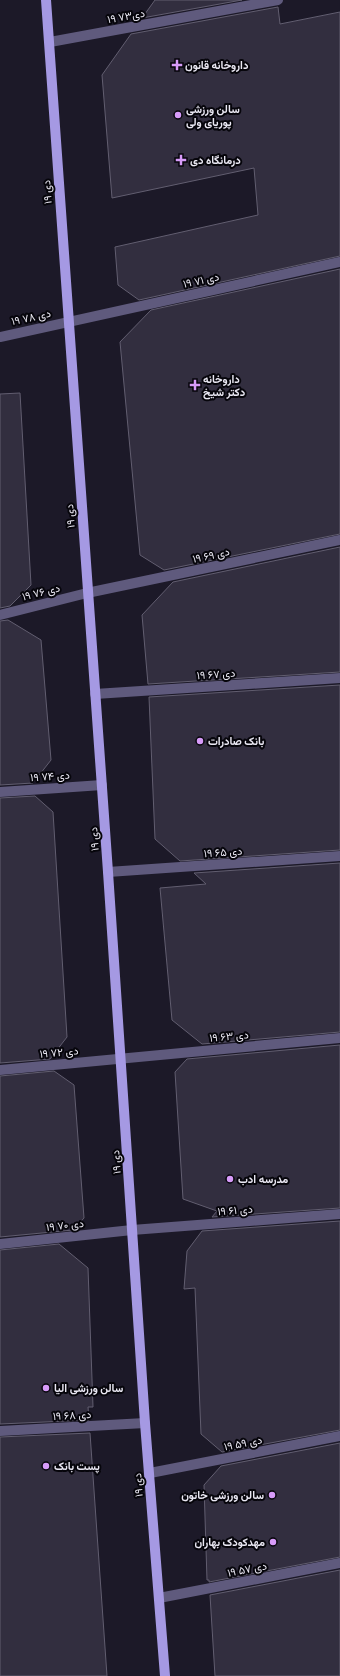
<svg xmlns="http://www.w3.org/2000/svg" width="340" height="1676" font-family="'Public Sans',Vazirmatn,sans-serif">
	<style>
		.building { fill: #322e3f; stroke: #625e70 }
		.lines { fill: none; stroke-linecap: round; stroke-linejoin: round }
		.minor { stroke: #5f5a7d; stroke-width: 10 }
		.major { stroke: #a599e3; stroke-width: 10 }
		.poi-dot { fill: #d79bf9; stroke: #06050b; stroke-width: 1.5 }
		.labels { text-anchor: middle; stroke-width: 4; stroke-linejoin: round; paint-order: stroke }
		.street-label { font-size: 11px; fill: #eae8f3; stroke: #06050b }
		.poi-label { font-size: 11px; font-weight: bold; fill: #eae8f3; stroke: #06050b; text-anchor: start }
	</style>
	<rect width="100%" height="100%" fill="#1c1928"/>
	<g class="building">
		<path d="M155,0h87l-100,18z"/>
		<path d="M278,7l2,17 60,-12v244l-201,44 -21,-15 -3,-38 143,-32 -4,-47 -142,30 -10,-123 29,-41z"/>
		<path d="M340,269v265l-176,36 -24,-15 -20,-213 31,-32z"/>
		<path d="M20,393l11,192 -21,21 -10,2v-214z"/>
		<path d="M340,547v125l-192,12 -6,-69 31,-33z"/>
		<path d="M8,620l33,20 10,120 -18,23 -33,2v-164z"/>
		<path d="M340,685v165l-160,11 -25,-22 -6,-142z"/>
		<path d="M35,796l18,16 14,225 -17,22 -50,4v-265z"/>
		<path d="M340,863v169l-138,12 -30,-24 -12,-132 46,-4 -12,-11z"/>
		<path d="M340,1045v163l-128,9 5,-6 -34,-12 -8,-127 12,-13z"/>
		<path d="M54,1071l20,14 10,133 -11,12 -73,7v-161z"/>
		<path d="M340,1221v209l-118,22 -21,-18 -6,-146 -11,1 3,-38 15,-20z"/>
		<path d="M59,1244l29,24 5,139h-5l1,13 -89,4v-174z"/>
		<path d="M90,1433l17,243h-107v-239z"/>
		<path d="M340,1443v114l-131,25v-2h-2l-3,-95 17,-19z"/>
		<path d="M340,1570v106h-125l-5,-81z"/>
	</g>
	<g class="lines">
		<g class="minor">
			<path d="M50,42l228,-42"/>
			<path d="M0,337l340,-75"/>
			<path d="M0,615l87,-22 253,-53"/>
			<path d="M95,694l245,-16"/>
			<path d="M0,792l102,-7"/>
			<path d="M108,872l232,-16"/>
			<path d="M0,1070l340,-32"/>
			<path d="M0,1244l132,-14 208,-16"/>
			<path d="M0,1431l145,-8"/>
			<path d="M150,1473l190,-37"/>
			<path d="M159,1598l181,-35"/>
		</g>
		<path class="major" d="M46,0l62,872 37,551 20,253"/>
	</g>
	<g class="poi-dot">
		<path d="M175 59h4v4h4v4h-4v4h-4v-4h-4v-4h4z"/>
		<circle cx="178" cy="115" r="4"/>
		<path d="M179 154h4v4h4v4h-4v4h-4v-4h-4v-4h4z"/>
		<path d="M193 379h4v4h4v4h-4v4h-4v-4h-4v-4h4z"/>
		<circle cx="200" cy="741" r="4"/>
		<circle cx="230" cy="1179" r="4"/>
		<circle cx="46" cy="1388" r="4"/>
		<circle cx="46" cy="1466" r="4"/>
		<circle cx="272" cy="1495" r="4"/>
		<circle cx="273" cy="1542" r="4"/>
	</g>
	<g class="labels">
		<g class="street-label">
			<text transform="translate(126 16) rotate(-10)" y="4">۱۹ دی۷۳</text>
			<text transform="translate(47 192) rotate(-94)" y="4">۱۹ دی</text>
			<text transform="translate(201 280) rotate(-12)" y="4">۱۹ دی ۷۱</text>
			<text transform="translate(31 317) rotate(-12)" y="4">۱۹ دی ۷۸</text>
			<text transform="translate(70 516) rotate(-94)" y="4">۱۹ دی</text>
			<text transform="translate(211 555) rotate(-12)" y="4">۱۹ دی ۶۹</text>
			<text transform="translate(41 592) rotate(-14)" y="4">۱۹ دی ۷۶</text>
			<text transform="translate(216 674) rotate(-4)" y="4">۱۹ دی ۶۷</text>
			<text transform="translate(50 776) rotate(-4)" y="4">۱۹ دی ۷۴</text>
			<text transform="translate(94 839) rotate(-94)" y="4">۱۹ دی</text>
			<text transform="translate(223 852) rotate(-4)" y="4">۱۹ دی ۶۵</text>
			<text transform="translate(229 1036) rotate(-5)" y="4">۱۹ دی ۶۳</text>
			<text transform="translate(59 1052) rotate(-5)" y="4">۱۹ دی ۷۲</text>
			<text transform="translate(116 1162) rotate(-94)" y="4">۱۹ دی</text>
			<text transform="translate(235 1210) rotate(-4)" y="4">۱۹ دی ۶۱</text>
			<text transform="translate(65 1225) rotate(-6)" y="4">۱۹ دی ۷۰</text>
			<text transform="translate(72 1415) rotate(-3)" y="4">۱۹ دی ۶۸</text>
			<text transform="translate(243 1443) rotate(-11)" y="4">۱۹ دی ۵۹</text>
			<text transform="translate(138 1485) rotate(-94)" y="4">۱۹ دی</text>
			<text transform="translate(247 1569) rotate(-11)" y="4">۱۹ دی ۵۷</text>
		</g>
		<g class="poi-label">
			<text x="185" y="69">داروخانه قانون</text>
			<text x="186" y="113">سالن ورزشی<tspan x="186" dy="13">پوریای ولی</tspan></text>
			<text x="190" y="164">درمانگاه دی</text>
			<text x="203" y="383">داروخانه<tspan x="203" dy="13">دکتر شیخ</tspan></text>
			<text x="208" y="745">بانک صادرات</text>
			<text x="238" y="1183">مدرسه ادب</text>
			<text x="54" y="1392">سالن ورزشی الیا</text>
			<text x="54" y="1470">پست بانک</text>
			<text x="264" y="1499" text-anchor="end">سالن ورزشی خاتون</text>
			<text x="265" y="1546" text-anchor="end">مهدکودک بهاران</text>
		</g>
	</g>
</svg>
